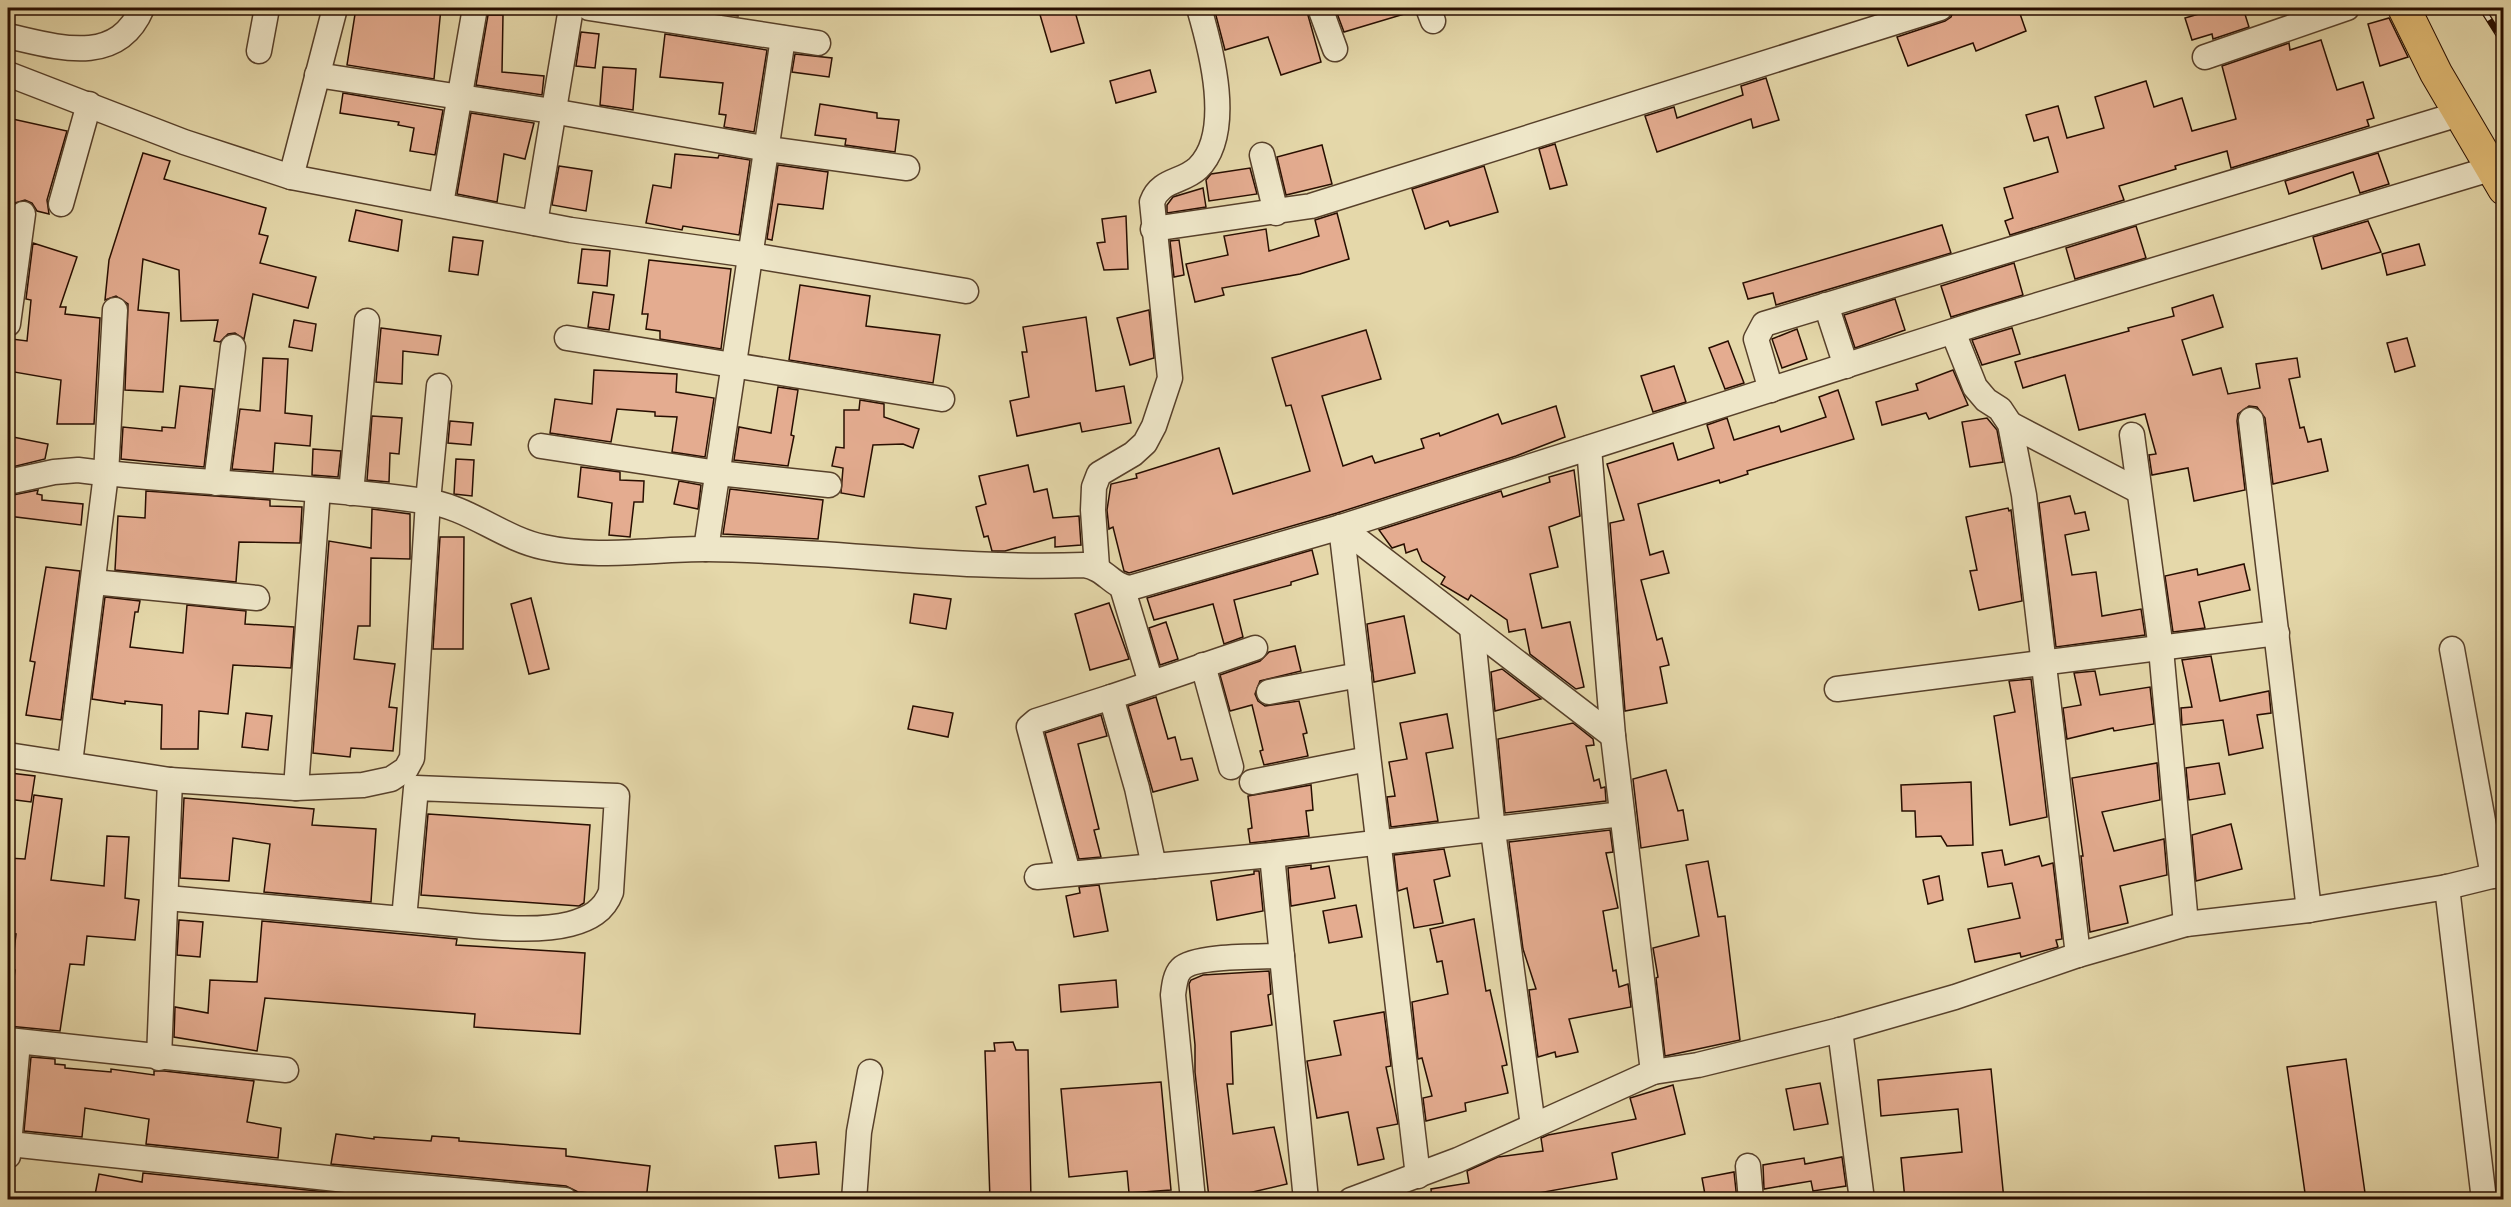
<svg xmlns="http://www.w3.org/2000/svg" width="2511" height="1207" font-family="'Libre Caslon Text',serif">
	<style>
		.building { fill: #e4ac90; stroke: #280e00; stroke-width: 1.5 }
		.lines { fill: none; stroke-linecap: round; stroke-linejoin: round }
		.minor-casing { stroke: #57402a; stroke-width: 27 }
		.major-casing { stroke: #280e00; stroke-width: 34 }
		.minor { stroke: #eee6c8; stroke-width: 24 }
		.major { stroke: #e2bc75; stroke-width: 32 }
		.rail-casing { stroke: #280e00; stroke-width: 7 }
		.rail { stroke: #eee6c8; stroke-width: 4.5; stroke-dasharray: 14; stroke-linecap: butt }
	</style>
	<rect width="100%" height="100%" fill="#e5d8aa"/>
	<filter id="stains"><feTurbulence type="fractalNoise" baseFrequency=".00333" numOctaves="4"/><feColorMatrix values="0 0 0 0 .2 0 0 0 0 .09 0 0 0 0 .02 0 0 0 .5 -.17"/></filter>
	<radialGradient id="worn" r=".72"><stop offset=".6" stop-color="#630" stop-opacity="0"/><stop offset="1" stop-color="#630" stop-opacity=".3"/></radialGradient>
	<g class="building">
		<path d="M356,8h85l-7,71 -87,-14z"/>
		<path d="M680,8h58v8z"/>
		<path d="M1038,8h36l10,35 -33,9z"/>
		<path d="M1214,8h92l15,54 -40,13 -13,-38 -43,13z"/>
		<path d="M1335,8h75l1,4 -67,20z"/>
		<path d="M1959,8h59l8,23 -50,20 -3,-8 -65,23 -11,-29 48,-16 6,-4 3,-8z"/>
		<path d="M2208,8h35l6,19 -36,12 -1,-5 -20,6 -7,-22 24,-7z"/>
		<path d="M488,15h15l-1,57 42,4 -2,19 -66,-10z"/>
		<path d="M2389,18l19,39 -28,9 -12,-42z"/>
		<path d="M581,32l18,2 -4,34 -19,-2z"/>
		<path d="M665,34l102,16 -13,82 -30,-5 2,-12 -7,-1 4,-31 -63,-6z"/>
		<path d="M2321,40l16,50 26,-8 11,36 -7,2 2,6 -138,42 -4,-17 -52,15 1,3 -57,17 5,14 -114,35 -5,-14 8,-3 -9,-30 54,-16 -10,-35 -14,4 -8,-26 32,-9 9,32 37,-10 -9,-31 51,-16 8,26 28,-9 10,33 44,-12 -14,-53 67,-23 1,7z"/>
		<path d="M795,54l37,4 -3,19 -37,-5z"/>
		<path d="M603,67l33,2 -3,41 -33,-5z"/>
		<path d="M1150,70l6,22 -40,11 -6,-22z"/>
		<path d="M1766,78l13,42 -26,8 -2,-9 -94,33 -12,-36 29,-9 3,11 66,-23 -2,-9z"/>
		<path d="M343,93l100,17 -8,45 -25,-4 4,-23 -16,-3 1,-3 -59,-9z"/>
		<path d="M820,104l57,9v5l22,2 -4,32 -50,-7 1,-6 -31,-4z"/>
		<path d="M471,113l63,10 -9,36 -21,-5 -7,48 -40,-8z"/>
		<path d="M8,118l59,13 -20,69 2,14 -12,-3 -5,-8 -7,-3 -17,5z"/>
		<path d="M1555,144l12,41 -17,4 -11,-40z"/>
		<path d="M1322,145l10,39 -46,11 -9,-38z"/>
		<path d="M143,153l27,8 -6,18 102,29 -7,26 9,2 -8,27 56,14 -8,31 -55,-14 -9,45 -9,-6 -7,1 -8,8 -6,-1 4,-21 -37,1 -2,-51 -36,-11 -5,51 31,3 -6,79 -38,-2 3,-86 -12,-8 -11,4 4,-40z"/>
		<path d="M2378,153l11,31 -29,9 -7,-21 -64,22 -4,-13z"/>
		<path d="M675,154l43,4 1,-3 31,5 -11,75 -56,-9 -1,4 -36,-7 7,-38 18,3z"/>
		<path d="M778,165l50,7 -5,37 -45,-5 -6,36 -5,-1z"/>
		<path d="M559,166l33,5 -6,40 -34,-6z"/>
		<path d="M1484,166l14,46 -48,14 -2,-5 -23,8 -13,-40z"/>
		<path d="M1250,168l7,26 -48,7 -3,-21 5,-6z"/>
		<path d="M1203,188l3,19 -39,6v-8l6,-8z"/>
		<path d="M356,210l46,10 -4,31 -49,-10z"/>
		<path d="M1337,213l12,46 -49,15 -78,14 2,7 -29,7 -9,-38 42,-9 -4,-19 42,-7 3,22 50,-15 -4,-16z"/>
		<path d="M1126,216l2,53 -24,1 -7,-27 8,-1 -3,-23z"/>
		<path d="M2368,221l13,31 -59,17 -9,-32z"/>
		<path d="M1942,225l9,28 -175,52 -3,-12 -25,6 -5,-16z"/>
		<path d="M2136,226l10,32 -71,21 -9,-31z"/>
		<path d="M453,237l30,4 -5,34 -29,-4z"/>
		<path d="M1179,240l5,35 -10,2 -4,-36z"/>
		<path d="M33,243l44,14 -17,50h6l-1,7 35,4 -6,106h-37l4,-44 -53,-9 4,-32 15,2 4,-41 -5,-1z"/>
		<path d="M2419,244l6,21 -38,10 -5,-21z"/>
		<path d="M582,249l28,2 -3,35 -29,-3z"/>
		<path d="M649,260l82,9 -10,80 -61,-10v-8l-14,-2 2,-15h-6z"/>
		<path d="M2014,263l9,32 -72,22 -10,-31z"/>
		<path d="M800,285l70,11 -4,30 74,9 -7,48 -144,-23z"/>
		<path d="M593,292l21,3 -5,35 -21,-3z"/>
		<path d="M2213,295l10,32 -41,13 11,35 28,-7 7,26 32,-6 -4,-24 41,-6 3,19 -11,2 11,49 4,-1 4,15 13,-3 7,32 -55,13 -8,-66 -8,-11 -8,-1 -11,8 -1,7 8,69 -51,11 -6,-33 -36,7 -3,-20 7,-1 -11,-40 -66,16 -14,-55 -42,13 -8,-26 114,-31 -1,-3 46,-12 -2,-8z"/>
		<path d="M1895,299l10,31 -50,18 -11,-33z"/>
		<path d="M1149,310l5,48 -24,7 -13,-47z"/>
		<path d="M1086,317l10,74 28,-5 7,37 -49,9 -2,-9 -63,13 -7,-35 19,-4 -7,-45h5l-4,-25z"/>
		<path d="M294,320l22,4 -4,27 -23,-4z"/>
		<path d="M381,328l60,8 -3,19 -35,-4 -1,33 -26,-2z"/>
		<path d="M2012,328l8,26 -38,11 -10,-25z"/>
		<path d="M1797,329l10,30 -25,9 -10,-29z"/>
		<path d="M1366,330l15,49 -59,17 21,70 29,-10 3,7 49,-15 -3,-9 18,-6 1,3 58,-22 4,10 54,-18 9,31 -49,19 -179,57 -208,60 -5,-2 -11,-44 -4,2 -2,-19 4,-26 26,-6 -1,-4 83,-26 14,46 77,-23 -19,-66 -5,1 -14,-48z"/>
		<path d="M2407,338l8,28 -20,6 -8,-29z"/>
		<path d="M1728,341l16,42 -19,6 -16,-41z"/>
		<path d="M263,358l25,1 -3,54 27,3 -2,30 -35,-3 -2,29 -41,-3 8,-60 20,2z"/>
		<path d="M1674,366l12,36 -33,10 -12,-36z"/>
		<path d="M594,370l83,4 -1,18 38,6 -9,59 -33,-5 5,-35 -22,-1v-4l-38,-3 -6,33 -61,-9 5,-34 37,5z"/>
		<path d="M1953,370l15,35 -39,14 -3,-6 -44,12 -6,-23 42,-12 -2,-6z"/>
		<path d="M180,386l33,3 -9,78 -83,-8 2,-32 39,4v-4l13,1z"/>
		<path d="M778,387l20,3 -7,45 3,1 -6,30 -54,-6 5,-33 32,6z"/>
		<path d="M1838,390l16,49 -107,32 1,3 -28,9 -1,-3 -81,24 12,51 13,-4 6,22 -28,7 16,60 5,-2 7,27 -9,2 7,36 -42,8 -15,-188 14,-3 -17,-56 66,-21 5,17 36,-12 -7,-23 20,-7 7,22 45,-14 2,6 45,-15 -7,-20z"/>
		<path d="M860,400l24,4v13l35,12 -6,19 -10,-4 -30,1 -9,52 -23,-4 2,-25 -11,-2 4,-19 8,1v-38h15z"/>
		<path d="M372,416l30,2 -3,36 -9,-1 -1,29 -22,-2z"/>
		<path d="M1987,418l10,12 6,32 -33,5 -8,-45z"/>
		<path d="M450,421l23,2 -2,22 -23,-2z"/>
		<path d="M8,436l40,8 -3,15 -37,9z"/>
		<path d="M313,449l28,2 -3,26 -26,-2z"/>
		<path d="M456,459l18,1 -2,36 -18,-2z"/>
		<path d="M1028,465l6,27 13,-3 6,29 26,-2 2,29 -26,2v-10l-50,14h-13l-4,-15 -4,1 -8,-30 10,-3 -7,-28z"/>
		<path d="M581,467l39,5v8l24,1 -1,21h-9l-4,35 -21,-2 3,-32 -34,-6z"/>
		<path d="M1574,470l6,46 -31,11 9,40 -28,7 12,54 28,-6 14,65 -8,2 -46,-35 -5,-25 -16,3 -2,-12 -36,-25 -3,5 -27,-16 4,-7 -23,-16 -5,-12 -11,4 -2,-9 -12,4 -13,-18 122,-39 2,6 47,-15 -1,-5z"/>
		<path d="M679,481l22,4 -3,24 -24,-5z"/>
		<path d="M730,489l93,11 -5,39 -95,-5z"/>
		<path d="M38,490l-1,4 5,1v5l41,4 -2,21 -73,-9v-20z"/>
		<path d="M146,491l124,9v6l32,1 -2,36 -61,-1 -3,40 -121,-12 3,-54 27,2z"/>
		<path d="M2070,496l5,18 10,-2 4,18 -24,5 7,40 24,-3 6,44 39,-7 4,26 -89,12 -17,-144z"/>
		<path d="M2008,508l1,3 2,-1 11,91 -43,9 -9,-39 7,-1 -11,-53z"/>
		<path d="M372,509l38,5v45l-39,-1 -1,68h-12l-4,33 41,5 -6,43 8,1 -4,43 -42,-3 -1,9 -37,-4 16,-212 42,7z"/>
		<path d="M440,537h24l-1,112h-30z"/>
		<path d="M1312,550l6,24 -27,8v3l-57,15 9,37 -19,7 -11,-40 -59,16 -7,-22z"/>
		<path d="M2244,564l6,26 -51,12 6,26 -32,4 -8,-56 32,-7 1,6z"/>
		<path d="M46,567l34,4 -19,149 -35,-5 9,-53 -5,-1z"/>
		<path d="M914,594l37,5 -5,30 -36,-6z"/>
		<path d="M105,597l35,4 -2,11h-3l-5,35 53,6 4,-48 59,6 -1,13 49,3 -3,41 -58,-3 -5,49 -29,-3 -1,38h-37l1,-44 -37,-4v3l-33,-5z"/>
		<path d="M531,598l18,71 -20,5 -18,-70z"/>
		<path d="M1109,603l20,56 -39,11 -15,-56z"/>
		<path d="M1404,616l11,57 -41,9 -7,-58z"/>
		<path d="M1166,622l12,37 -18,6 -11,-37z"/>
		<path d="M1295,646l6,25 -41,10 -5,13 3,7 7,5 34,-5 8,32 -4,1 5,22 -44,9 -4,-14 3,-1 -11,-45 -22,6 -10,-36 40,-14 9,-9z"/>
		<path d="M2211,656l9,45 49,-10 2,22 -14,2 6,33 -34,7 -6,-35 -41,5 -1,-17 11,-1 -10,-47z"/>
		<path d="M1502,669l39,30 -46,12 -4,-39z"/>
		<path d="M2095,671l5,24 50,-8 4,37 -40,7 -1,-3 -46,11 -4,-31 18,-3 -7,-32z"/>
		<path d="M2031,679l16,138 -37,8 -16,-109 21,-4 -6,-31z"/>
		<path d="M1156,697l12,42 7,-2 6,23 11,-2 6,22 -45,12 -25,-86z"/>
		<path d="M913,706l40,7 -5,24 -40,-8z"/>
		<path d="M246,713l26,3 -4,34 -26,-3z"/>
		<path d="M1447,714l6,34 -27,5 12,68 -47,6 -4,-30 8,-1 -6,-34 18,-3 -7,-36z"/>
		<path d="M1101,715l6,21 -29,8 21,85 -5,1 7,27 -22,2 -34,-126z"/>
		<path d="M1573,723l20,16 1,6 -8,1 8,35 5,-2 2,9 4,-1 1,14 -101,12 -7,-74z"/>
		<path d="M2157,763l3,37 -58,12 12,39 50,-12 3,36 -47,11 8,37 -38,9 -9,-76h2l-11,-78z"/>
		<path d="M2219,763l6,31 -36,6 -3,-32z"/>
		<path d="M1666,770l12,41 5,-1 5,30 -47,8 -8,-69z"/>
		<path d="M10,773l25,3 -4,26 -23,-3z"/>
		<path d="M1971,782l2,63 -26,1 -6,-10 -25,1 -1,-26h-13l-1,-26z"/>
		<path d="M1311,785l2,25 -7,1 3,25 -59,7 -2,-14 4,-1 -4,-32z"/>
		<path d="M34,795l28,4 -11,81 53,6 3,-50 22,1 -4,61 14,2 -4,40 -48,-4 -3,29 -14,-1 -10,67 -52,-5 7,-56 -3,-1 4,-35 -8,-1v-75l17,1z"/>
		<path d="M184,798l130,11 -2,16 64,4 -5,73 -107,-10 6,-48 -37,-6 -4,43 -49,-3z"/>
		<path d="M428,814l162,11 -6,78 -5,3 -158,-11z"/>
		<path d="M2231,824l11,45 -46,12 -4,-46z"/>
		<path d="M1610,830l3,22 -7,1 12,55 -15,3 10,60 3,-1 3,17 9,-3 3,23 -62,12 9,33 -22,5 -1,-5 -17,5 -9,-67 7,-1 -13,-40 -14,-107z"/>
		<path d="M1444,849l6,27 -16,4 9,43 -29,5 -7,-40 -9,3 -4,-36z"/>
		<path d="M2002,850l3,15 34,-9 3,10 11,-3 9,76 -6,1 2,7 -37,10 -1,-4 -45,9 -7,-33 52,-11 -8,-35 -24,4 -6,-34z"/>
		<path d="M1708,861l10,56 7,-1 15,124 -75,16 -9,-78 2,-1 -5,-29 46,-12 -13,-71z"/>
		<path d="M1311,865v4l18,-3 6,32 -44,8 -3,-38z"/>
		<path d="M1254,871h5l4,40 -46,9 -6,-39 43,-7z"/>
		<path d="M1939,876l4,24 -15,4 -5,-24z"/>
		<path d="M1099,885l9,46 -34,6 -8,-41 14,-3 -1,-6z"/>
		<path d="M1356,905l6,32 -33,6 -6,-32z"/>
		<path d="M1474,919l12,72 4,-1 17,75 -5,1 6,27 -43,10 1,8 -40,10 -3,-23 9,-2 -10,-38 -4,1 -6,-57 36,-8 -6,-33 -5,1 -7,-33z"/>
		<path d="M179,920l24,2 -3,35 -23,-2z"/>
		<path d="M262,921l195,18 -1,6 129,8 -5,81 -106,-7 1,-13 -210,-16 -8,53 -83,-14 1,-30 33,6 2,-33 47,2z"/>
		<path d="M1269,971l2,23 -3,1 4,30 -41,7 2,52h-6l6,50 41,-7 13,57 -43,10 -35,4 -14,-126v-27l-6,-61 2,-4 12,-5z"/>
		<path d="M1116,980l2,27 -57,5 -2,-27z"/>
		<path d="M1384,1012l7,54 -5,1 12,57 -21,4 7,31 -26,6 -10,-53 -31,6 -10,-57 34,-6 -7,-34z"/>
		<path d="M1013,1042l3,8h12l3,150h-41l-5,-149h10l-1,-8z"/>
		<path d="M31,1057l24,2v5l10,1v3l46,4v-3l43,6v-4h10l90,10 -7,41 34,6 -3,30 -132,-14 3,-25 -64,-11 -3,29 -58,-6z"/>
		<path d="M2346,1059l20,141h-60l-19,-133z"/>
		<path d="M1991,1069l13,131h-99l-4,-42 61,-6 -4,-43 -77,7 -3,-36z"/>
		<path d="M1161,1082l10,108 -42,3 -2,-22 -58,6 -8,-88z"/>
		<path d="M1820,1083l8,41 -34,6 -8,-41z"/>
		<path d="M1673,1085l12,49 -73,19 5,26 -79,14 1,7h-107l-1,-11 38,-6 -2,-12 31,-14 45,-6 -2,-13 7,-3 88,-16 -6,-21z"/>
		<path d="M336,1134l38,5v-2l57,4 1,-5 27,2v3l107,8v7l84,10 -4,34h-32l1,-5 -37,-3 -12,-6 -235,-22z"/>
		<path d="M816,1142l3,32 -40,4 -4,-32z"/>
		<path d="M1842,1157l4,29 -33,5 -2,-10 -47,8 -1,-24 41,-7 1,6z"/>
		<path d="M1734,1172l3,28h-31l-4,-22z"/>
		<path d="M143,1173l222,23v4h-271l5,-26 43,8z"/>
	</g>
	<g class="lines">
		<defs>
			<g id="minor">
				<path d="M589,8l229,35"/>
				<path d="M1320,8l15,41"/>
				<path d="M1428,8l5,13"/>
				<path d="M8,36c49,11 109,31 134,-28"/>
				<path d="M259,51l8,-43"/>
				<path d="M2205,57l142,-49"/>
				<path d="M8,74l176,68 107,35 280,53 179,25 216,36"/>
				<path d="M317,75l235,36 216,38 139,19"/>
				<path d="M1262,155l14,58"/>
				<path d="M291,177l44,-169"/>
				<path d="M61,204l28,-100"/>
				<path d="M441,204l34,-196"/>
				<path d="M535,223l36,-215"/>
				<path d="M1153,229l158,-23 629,-198"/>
				<path d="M1826,305l20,61"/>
				<path d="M8,324l15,-110"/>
				<path d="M1953,332l22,55 11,13 14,9 10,15 14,71 54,460"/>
				<path d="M567,338l375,61"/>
				<path d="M1771,390l-15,-51 8,-15 695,-210"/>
				<path d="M2251,420l58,490"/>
				<path d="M2010,424l129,67"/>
				<path d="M2132,435l29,214 25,275"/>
				<path d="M541,446l177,27 111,12"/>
				<path d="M1589,448l24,288 40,336"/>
				<path d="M8,482l46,-10 24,-2c115,14 232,15 346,31 44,5 77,37 119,46 53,12 109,2 163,2 127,1 252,21 378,16 23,4 27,21 46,23l211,-61 644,-206 505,-152"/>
				<path d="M216,483l17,-136"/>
				<path d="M351,493l16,-172"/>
				<path d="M1341,527l77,649"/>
				<path d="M1341,527l272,209"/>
				<path d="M706,549l77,-511"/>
				<path d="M1097,567l-4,-57 1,-23 5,-13 34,-20 12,-11 9,-17 16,-48 -18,-176c8,-23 30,-19 46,-34 36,-35 13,-119 1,-160"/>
				<path d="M93,582l164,16"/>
				<path d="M1122,587l29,96"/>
				<path d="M1472,628l21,203 40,295"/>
				<path d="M2452,649l41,227"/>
				<path d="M1203,665l28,102"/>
				<path d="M1837,689l440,-56"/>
				<path d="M1269,692l90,-17"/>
				<path d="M8,755l162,25 126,8 67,-3 28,-6 15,-10 6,-11 16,-257 11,-115"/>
				<path d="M70,763l36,-289 9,-164"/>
				<path d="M1252,782l116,-23"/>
				<path d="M296,788l22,-298"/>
				<path d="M1272,855l34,345"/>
				<path d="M1154,866l-17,-78 -26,-91 144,-49"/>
				<path d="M1068,873l-39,-146 7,-6 75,-24"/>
				<path d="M1037,877l235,-22 350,-41"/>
				<path d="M2447,887l37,313"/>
				<path d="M167,898c86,7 172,16 258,23 41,4 107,13 145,3 19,-5 34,-13 41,-32l6,-96 -201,-8 -12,131"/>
				<path d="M1840,1030l22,170"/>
				<path d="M8,1040l278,30"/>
				<path d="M159,1058l11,-278"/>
				<path d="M10,1144l364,39 191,17"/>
				<path d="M8,1156l10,-114"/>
				<path d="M1748,1166l3,34"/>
				<path d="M854,1200l5,-68 11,-60"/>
				<path d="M1193,1200l-20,-205c1,-8 2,-20 8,-26 14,-14 80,-12 101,-13"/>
				<path d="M1351,1200l107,-40 195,-88 45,-7 142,-35 115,-33 123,-42 108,-31 123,-14 138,-23 57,-14"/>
			</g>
			<path id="major" d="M2404,8l32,65 68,116"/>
		</defs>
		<use href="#minor" class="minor-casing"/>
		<use href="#major" class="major-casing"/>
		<use href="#minor" class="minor"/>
		<use href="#major" class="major"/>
		<defs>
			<g id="rail">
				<path d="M2482,8l22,35"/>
				<path d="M2497,8l7,11"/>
			</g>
		</defs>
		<use href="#rail" class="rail-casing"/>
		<use href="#rail" class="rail"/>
	</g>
	<rect width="2511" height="1207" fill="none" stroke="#e5d8aa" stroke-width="30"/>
	<rect x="9" y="9" width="2493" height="1189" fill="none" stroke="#280e00" stroke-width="3"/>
	<rect x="15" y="15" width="2481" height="1177" fill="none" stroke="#280e00" stroke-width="1.5"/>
	<rect width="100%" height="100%" filter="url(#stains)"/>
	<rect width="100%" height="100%" fill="url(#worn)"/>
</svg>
